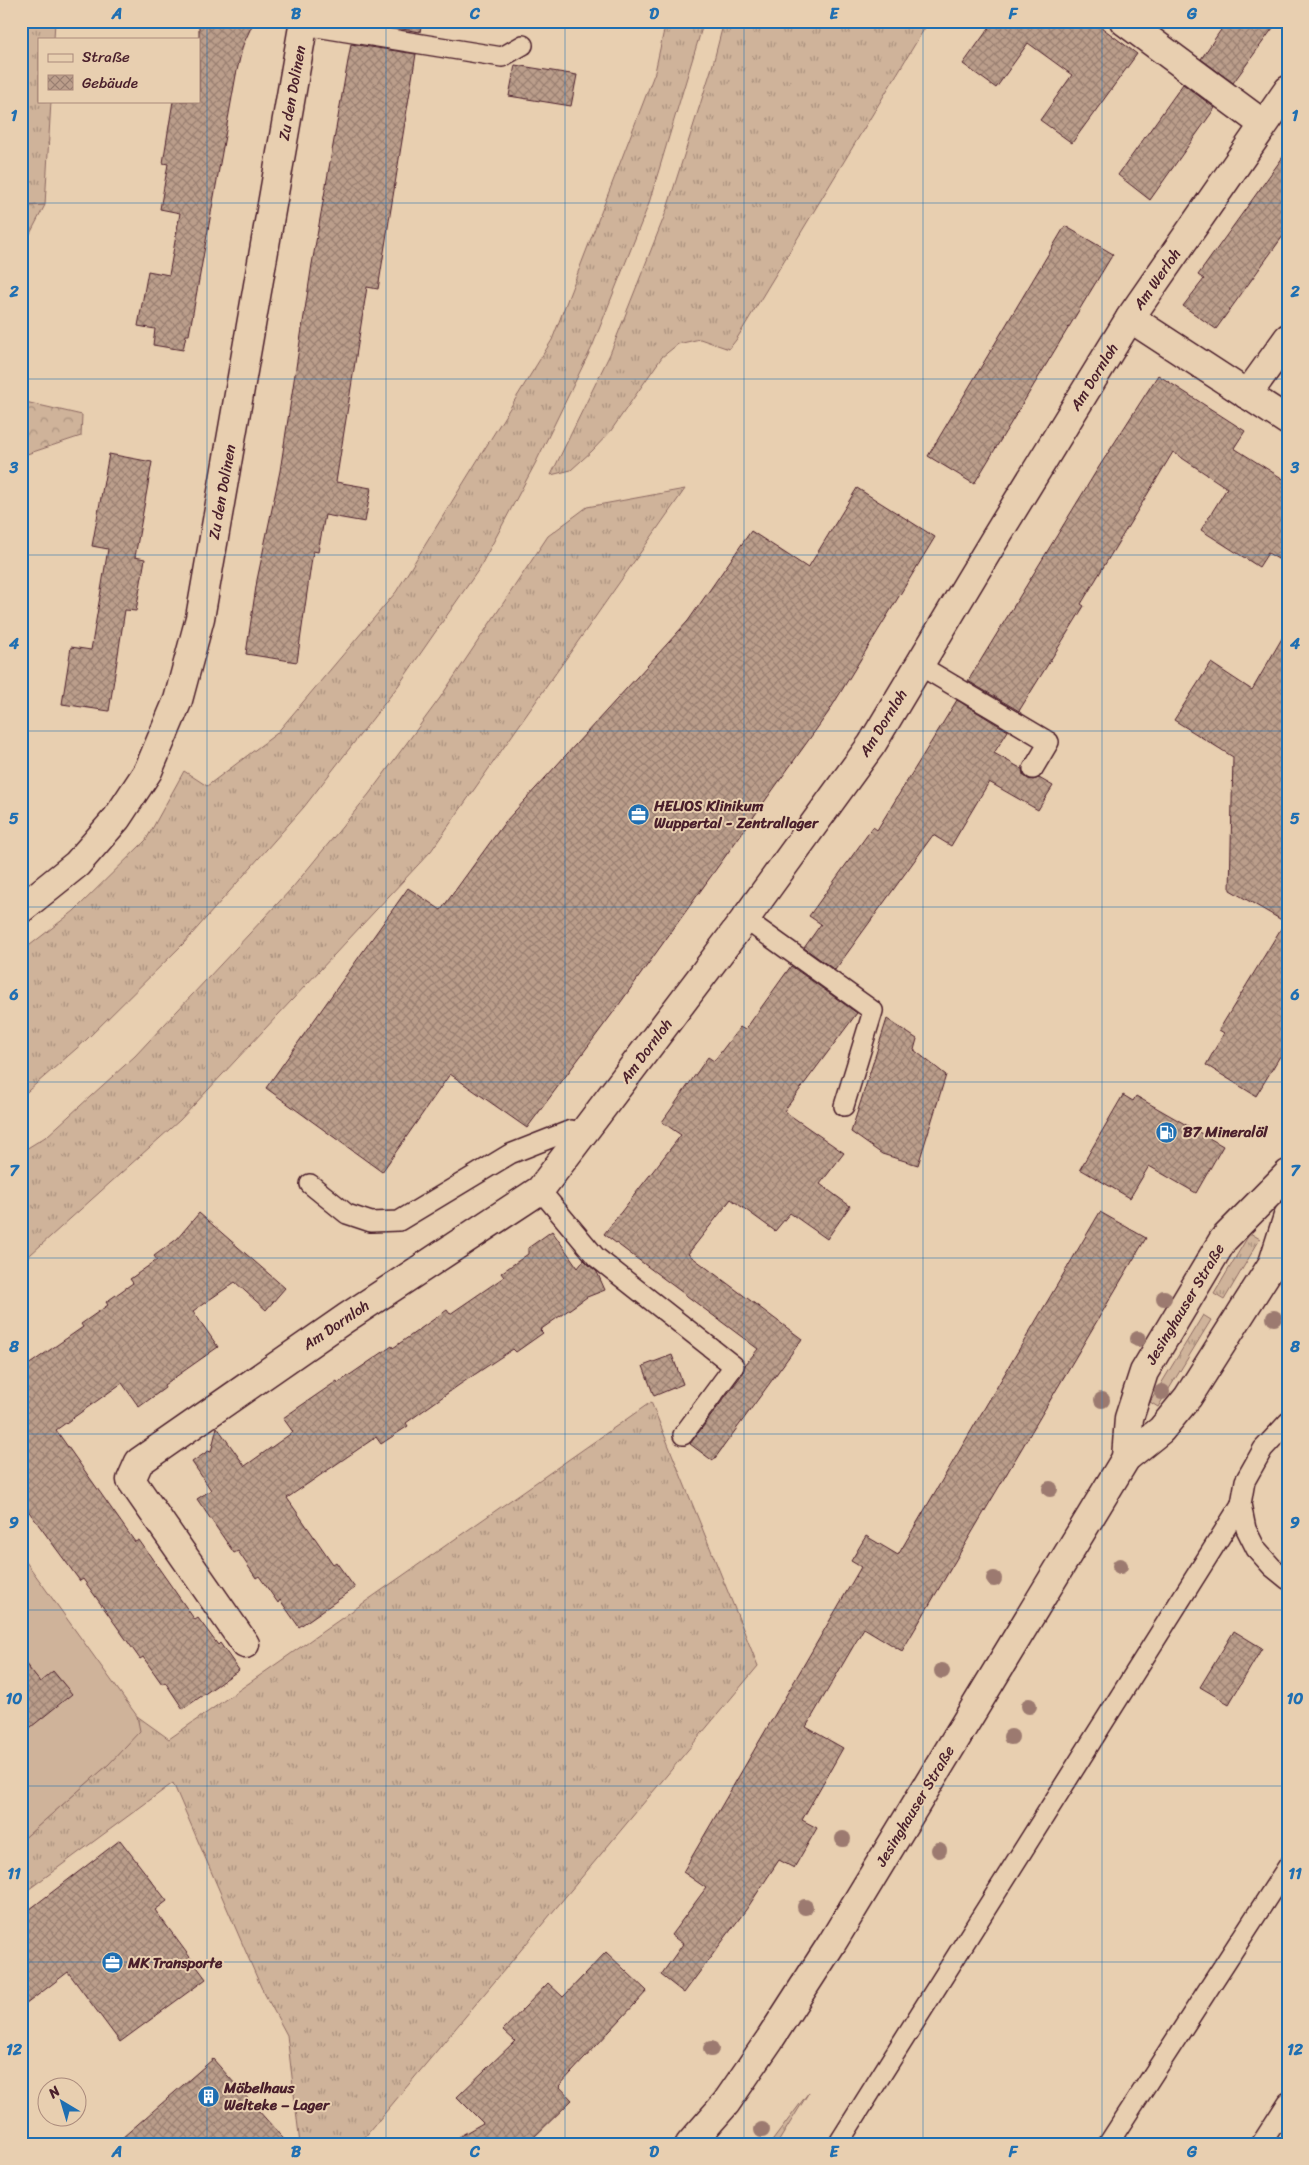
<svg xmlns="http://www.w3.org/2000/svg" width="1309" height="2165" font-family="Sriracha,sans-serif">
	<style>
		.grass { fill: url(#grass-tufts); stroke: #8c6962 }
		.forest { fill: url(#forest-crowns); stroke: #8c6962 }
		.garden { fill: #cfb39a; stroke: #8c6962 }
		.building { fill: url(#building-cross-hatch); stroke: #4a1f2b }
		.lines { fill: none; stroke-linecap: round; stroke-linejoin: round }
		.lane-casing { stroke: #4a1f2b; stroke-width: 22 }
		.street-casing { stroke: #4a1f2b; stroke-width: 31 }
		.primary-casing { stroke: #4a1f2b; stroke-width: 31 }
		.lane { stroke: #e8cfb0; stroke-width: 19 }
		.street { stroke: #e8cfb0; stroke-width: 28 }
		.primary { stroke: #e8cfb0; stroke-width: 28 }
		.tree { fill: #9c7a70 }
		.grid { fill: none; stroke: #1f6fb2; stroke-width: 1; stroke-opacity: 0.55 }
		.labels { text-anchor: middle; stroke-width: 4; stroke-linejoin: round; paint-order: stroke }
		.street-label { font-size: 15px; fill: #4a1f2b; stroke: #e8cfb0 }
		.poi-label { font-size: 15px; font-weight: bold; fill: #4a1f2b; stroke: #e8cfb0; text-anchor: start }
		.neatline { fill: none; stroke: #1f6fb2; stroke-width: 2 }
		.grid-label { font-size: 16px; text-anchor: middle; font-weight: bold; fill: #1f6fb2 }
	</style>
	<defs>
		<pattern id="grass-tufts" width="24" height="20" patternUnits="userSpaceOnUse" patternTransform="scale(1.25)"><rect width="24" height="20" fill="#cfb39a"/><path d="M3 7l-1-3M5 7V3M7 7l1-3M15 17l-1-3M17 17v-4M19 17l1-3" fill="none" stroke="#aa917e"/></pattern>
		<pattern id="forest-crowns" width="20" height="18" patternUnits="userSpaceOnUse" patternTransform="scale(1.25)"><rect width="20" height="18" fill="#cfb39a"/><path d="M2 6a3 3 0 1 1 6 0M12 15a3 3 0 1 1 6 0" fill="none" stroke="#aa917e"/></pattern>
		<pattern id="building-cross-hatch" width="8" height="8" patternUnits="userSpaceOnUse" patternTransform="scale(1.25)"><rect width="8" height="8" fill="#bb9e8b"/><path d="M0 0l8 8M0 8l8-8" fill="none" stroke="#9a8072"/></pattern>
	</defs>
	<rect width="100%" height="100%" fill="#e8cfb0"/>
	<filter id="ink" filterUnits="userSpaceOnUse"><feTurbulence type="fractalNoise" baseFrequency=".02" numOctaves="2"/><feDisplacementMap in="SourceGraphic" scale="10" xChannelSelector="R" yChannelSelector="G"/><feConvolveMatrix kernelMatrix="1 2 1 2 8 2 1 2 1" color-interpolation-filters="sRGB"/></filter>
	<g filter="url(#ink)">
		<g class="grass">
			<path d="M55,21l-1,18h-15v62h12l-6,104 -24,1v-184z"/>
			<path d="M666,21h38l-56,185 -56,141 -56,115 -57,107 -81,117 -94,121 -120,136 -100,99 -63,55v-145l53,-41 72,-71 38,-69 23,15 69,-52 120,-142 156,-252 103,-268z"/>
			<path d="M724,21h205l-193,319 -7,9 -29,-10 -22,5 -16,13 -52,75 -18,19 -21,19 -20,5 59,-121 56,-142 47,-148z"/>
			<path d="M685,489l-254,362 -251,269 -159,143v-111l26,-16 88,-80 158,-169 76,-93 71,-96 108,-162 39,-29z"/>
			<path d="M1250,1233l10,6 -36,61 -10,-6z"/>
			<path d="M1203,1315l8,5 -53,87 -8,-5z"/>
			<path d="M651,1402l107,264 -399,478h-59l-13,-109 -26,-48 -88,-204 -152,112v-54l88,-77 30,-33 -2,-15 32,23z"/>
			<path d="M809,2092l-32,52h-7z"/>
		</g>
		<g class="forest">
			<path d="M45,205l-24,46v-45z"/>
			<path d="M21,401l61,14 -1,21 -60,20z"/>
		</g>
		<path class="garden" d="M21,1555l116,161 3,15 -31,33 -88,77z"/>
		<g class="building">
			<path d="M199,21h55l-11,24 -7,30 -47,260h-3l-3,15 -30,-5 2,-16 -17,-3 10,-55 21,4 11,-62 -20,-4 8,-45 -5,-1 10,-62h26z"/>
			<path d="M355,21h67l-2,11z"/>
			<path d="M994,21h99l44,33 -65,89 -32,-23 32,-45 -44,-32 -32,45 -33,-24z"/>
			<path d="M1227,21h51l-45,62 -32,-24z"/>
			<path d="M351,44l65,10 -38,235 -11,-2 -31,195 35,6 -6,34 -40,-7 -7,37 -5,-1 -16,111 -51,-8 11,-74 23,-109 32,-207z"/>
			<path d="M515,65l62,10 -6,31 -62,-10z"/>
			<path d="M1183,84l32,24 -65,92 -32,-25z"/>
			<path d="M1288,150v79l-72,100 -33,-23 21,-27 -6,-4z"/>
			<path d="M1065,226l48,28 -139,230 -46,-28z"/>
			<path d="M1158,375l87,56 -11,17 54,34v83l-20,-12 -9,14 -58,-37 26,-42 -54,-36 -92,152 3,2 -65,105 -51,-30 129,-211z"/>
			<path d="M109,454l43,8 -17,95 10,2 -9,52 -11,-1 -16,101 -47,-7 9,-57 20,3 17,-101 -16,-3z"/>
			<path d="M857,488l78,49 -107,176 -210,293 -91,122 -77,-54 -68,98 -116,-84 142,-200 33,22 64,-88 183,-201 63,-90 57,37z"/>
			<path d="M1288,628v415l-32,53 -50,-31 18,-32 -5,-3 66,-108 -55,-32 3,-133 -59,-37 37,-57 41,27z"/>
			<path d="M957,700l51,31 -14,22 28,16 1,6 5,4 5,1 6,-2 14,8 -15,24 -49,-28 -38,64 -18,-11 -98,135 -31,-22 17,-24 -12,-8 64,-89 4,3z"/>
			<path d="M791,966l66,47 -73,98 60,42 -24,31 30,22 -23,33 -37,-26 -15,18 -44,-32 -43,55 114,85 -89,122 -23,-17 53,-71 2,-8 13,-16 -154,-115 77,-99 -19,-13 46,-65 6,4 26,-34 5,3z"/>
			<path d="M887,1019l30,20 -3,11 32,25 -28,90 -36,-11 -31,-22z"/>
			<path d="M1123,1095l10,6 3,-5 87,50 -27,47 -47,-27 -19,32 -50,-29z"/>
			<path d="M1100,1212l46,26 -244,413 -38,-23 -58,99 37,21 -41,72 15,8 -23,40 -15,-8 -31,47 -64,86 -23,-18 22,-31 -12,-9 35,-47 -23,-16 178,-305 -10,-6 15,-25 32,19z"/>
			<path d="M199,1213l86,75 -19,22 -31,-28 -42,29 25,36 -54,38 1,3 -26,19 -17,-24 -66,47 79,112 4,-2 56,80 3,-2 20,27 2,-2 19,27 -56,39 -18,-27 -3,2 -19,-27 -3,2 -57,-80 -3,2 -59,-80v-131l62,-43 -2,-3 27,-19 -2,-3 27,-19 -3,-4 27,-19 -3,-4 23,-17z"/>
			<path d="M552,1231l26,37 6,-8 13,12 8,18 -18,7 -47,33 3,3 -27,19 -3,-3 -54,36 -53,38 2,3 -27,18 -5,-7 -89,61 46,66 3,-2 19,26 -56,39 -19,-27 -2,3 -19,-27 -3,2 -18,-27 -4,2 -37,-54 14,-9 -19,-28 16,-11 3,1 6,-25 28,39 48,-34 -10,-14 54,-37 1,2 54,-37 1,2 54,-38 3,4 54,-37 -3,-4 27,-19v-6z"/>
			<path d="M672,1355l11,29 -29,12 -11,-30z"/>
			<path d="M1234,1631l28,17 -33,56 -29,-17z"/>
			<path d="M21,1658l19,24 13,-11 19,23 -51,41z"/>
			<path d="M120,1840l47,61 -12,9 51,69 -86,63 -52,-70 -47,36v-92z"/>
			<path d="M606,1952l41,39 -88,95 13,14 -45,44h-81l37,-21 -26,-26 58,-56 -12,-11 45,-47 15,14z"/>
			<path d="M213,2059l75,85h-173z"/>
		</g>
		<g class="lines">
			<defs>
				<g id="lane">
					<path d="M304,25l198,32 21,-12"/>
					<path d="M919,665l130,77 -16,27"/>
					<path d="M745,919l128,92 -29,95"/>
					<path d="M310,1184l37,30 24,8 28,-1 111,-67 61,-24 12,6"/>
					<path d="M540,1190l56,67 138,109 -51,69"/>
					<path d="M1288,1422l-25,27 -18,32 -4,23 5,25 10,20 16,18 16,13"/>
					<path d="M838,2144l403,-640"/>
					<path d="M1108,2144l180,-278"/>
					<path d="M1261,2144l27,-42"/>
				</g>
				<g id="street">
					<path d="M1124,21l139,103"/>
					<path d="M1288,90l-158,228 158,103"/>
					<path d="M1247,395l41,-57"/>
					<path d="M21,909l56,-45 40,-46 31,-47 30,-71 22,-82 104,-597"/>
					<path d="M245,1644l-114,-164 8,-18 207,-144 194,-128 205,-271 127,-175 124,-207 134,-219"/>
				</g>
				<g id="primary">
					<path d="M1126,1458l3,-40 15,-46 79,-132 65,-66"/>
					<path d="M690,2144l36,-41 44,-64 62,-96 294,-485 35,-28 27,-33 85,-134 15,-47"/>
				</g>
			</defs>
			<use href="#lane" class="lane-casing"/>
			<use href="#street" class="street-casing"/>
			<use href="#primary" class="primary-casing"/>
			<use href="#lane" class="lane"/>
			<use href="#street" class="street"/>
			<use href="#primary" class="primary"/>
		</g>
		<g class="tree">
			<circle cx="1164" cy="1298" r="8"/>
			<circle cx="1274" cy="1318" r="8"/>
			<circle cx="1138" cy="1339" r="8"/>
			<circle cx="1162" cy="1392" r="8"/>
			<circle cx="1102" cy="1400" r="8"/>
			<circle cx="1050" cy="1489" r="8"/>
			<circle cx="1120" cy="1566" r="8"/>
			<circle cx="994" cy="1579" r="8"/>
			<circle cx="942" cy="1671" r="8"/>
			<circle cx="1029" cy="1706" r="8"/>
			<circle cx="1011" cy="1737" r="8"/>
			<circle cx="843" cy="1839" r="8"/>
			<circle cx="939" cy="1850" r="8"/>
			<circle cx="805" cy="1907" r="8"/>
			<circle cx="711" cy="2049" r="8"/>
			<circle cx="762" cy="2130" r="8"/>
		</g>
	</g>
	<path class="grid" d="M207,21v2123M386,21v2123M565,21v2123M744,21v2123M923,21v2123M1102,21v2123M21,203h1267M21,379h1267M21,555h1267M21,731h1267M21,907h1267M21,1082h1267M21,1258h1267M21,1434h1267M21,1610h1267M21,1786h1267M21,1962h1267"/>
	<defs>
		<symbol id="office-disc" viewBox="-11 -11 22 22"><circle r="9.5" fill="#1f6fb2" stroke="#e8cfb0"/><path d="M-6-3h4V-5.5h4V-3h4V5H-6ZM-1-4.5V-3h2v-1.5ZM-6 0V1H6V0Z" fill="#fff"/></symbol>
		<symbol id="fuel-disc" viewBox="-11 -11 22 22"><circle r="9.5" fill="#1f6fb2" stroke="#e8cfb0"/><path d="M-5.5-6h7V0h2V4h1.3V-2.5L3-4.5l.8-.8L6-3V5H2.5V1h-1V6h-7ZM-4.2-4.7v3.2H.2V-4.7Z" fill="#fff"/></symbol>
		<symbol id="building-disc" viewBox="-11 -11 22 22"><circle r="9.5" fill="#1f6fb2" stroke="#e8cfb0"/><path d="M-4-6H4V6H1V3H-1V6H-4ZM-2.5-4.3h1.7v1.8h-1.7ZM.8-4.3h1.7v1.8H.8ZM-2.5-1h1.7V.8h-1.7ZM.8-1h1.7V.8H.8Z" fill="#fff"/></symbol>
	</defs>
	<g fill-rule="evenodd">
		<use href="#office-disc" x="626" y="802" width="25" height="25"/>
		<use href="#fuel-disc" x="1154" y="1120" width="25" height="25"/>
		<use href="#office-disc" x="100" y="1950" width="25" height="25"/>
		<use href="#building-disc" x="196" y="2084" width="25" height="25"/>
	</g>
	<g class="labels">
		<g class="street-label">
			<text transform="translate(292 93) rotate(-80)" y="5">Zu den Dolinen</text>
			<text transform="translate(1157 279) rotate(-55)" y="5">Am Werloh</text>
			<text transform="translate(1094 377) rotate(-58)" y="5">Am Dornloh</text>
			<text transform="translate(222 492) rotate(-80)" y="5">Zu den Dolinen</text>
			<text transform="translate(883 723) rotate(-58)" y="5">Am Dornloh</text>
			<text transform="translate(646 1051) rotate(-53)" y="5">Am Dornloh</text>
			<text transform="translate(1185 1304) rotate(-59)" y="5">Jesinghauser Straße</text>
			<text transform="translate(336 1325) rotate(-34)" y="5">Am Dornloh</text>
			<text transform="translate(915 1806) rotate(-59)" y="5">Jesinghauser Straße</text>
		</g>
		<g class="poi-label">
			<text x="654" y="811">HELIOS Klinikum<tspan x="654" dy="17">Wuppertal - Zentrallager</tspan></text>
			<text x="1183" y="1137">B7 Mineralöl</text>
			<text x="128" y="1968">MK Transporte</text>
			<text x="224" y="2093">Möbelhaus<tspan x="224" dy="17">Welteke – Lager</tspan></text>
		</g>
	</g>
	<rect width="1309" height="2165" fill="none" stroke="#e8cfb0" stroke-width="55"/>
	<rect x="38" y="38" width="162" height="65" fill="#e8cfb0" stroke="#a9897b"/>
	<rect x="48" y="54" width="25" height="8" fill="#e8cfb0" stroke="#a9897b"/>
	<text x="82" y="62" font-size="15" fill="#4a1f2b">Straße</text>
	<rect x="48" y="75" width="25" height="15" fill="url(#building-cross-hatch)" stroke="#a9897b"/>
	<text x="82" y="88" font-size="15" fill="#4a1f2b">Gebäude</text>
	<g transform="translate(62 2102) rotate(322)"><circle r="24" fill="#e8cfb0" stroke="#a9897b"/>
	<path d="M0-4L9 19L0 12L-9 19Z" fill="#1f6fb2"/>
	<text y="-8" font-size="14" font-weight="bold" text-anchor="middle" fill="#4a1f2b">N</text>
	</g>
	<rect x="28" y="28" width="1254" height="2110" class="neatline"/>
	<g class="grid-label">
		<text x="117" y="19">A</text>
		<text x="296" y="19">B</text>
		<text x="475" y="19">C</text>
		<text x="654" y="19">D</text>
		<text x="834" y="19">E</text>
		<text x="1013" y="19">F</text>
		<text x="1192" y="19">G</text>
		<text x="14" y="121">1</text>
		<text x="1295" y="121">1</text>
		<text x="14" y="297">2</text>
		<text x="1295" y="297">2</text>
		<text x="14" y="473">3</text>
		<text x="1295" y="473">3</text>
		<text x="14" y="649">4</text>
		<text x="1295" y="649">4</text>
		<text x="14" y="824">5</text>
		<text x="1295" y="824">5</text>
		<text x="14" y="1000">6</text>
		<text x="1295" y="1000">6</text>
		<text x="14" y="1176">7</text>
		<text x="1295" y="1176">7</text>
		<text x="14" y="1352">8</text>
		<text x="1295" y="1352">8</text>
		<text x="14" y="1528">9</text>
		<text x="1295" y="1528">9</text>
		<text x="14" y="1704">10</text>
		<text x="1295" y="1704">10</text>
		<text x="14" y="1879">11</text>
		<text x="1295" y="1879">11</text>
		<text x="14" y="2055">12</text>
		<text x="1295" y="2055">12</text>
		<text x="117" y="2157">A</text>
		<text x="296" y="2157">B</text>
		<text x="475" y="2157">C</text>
		<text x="654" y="2157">D</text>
		<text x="834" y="2157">E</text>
		<text x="1013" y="2157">F</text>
		<text x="1192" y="2157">G</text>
	</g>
</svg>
